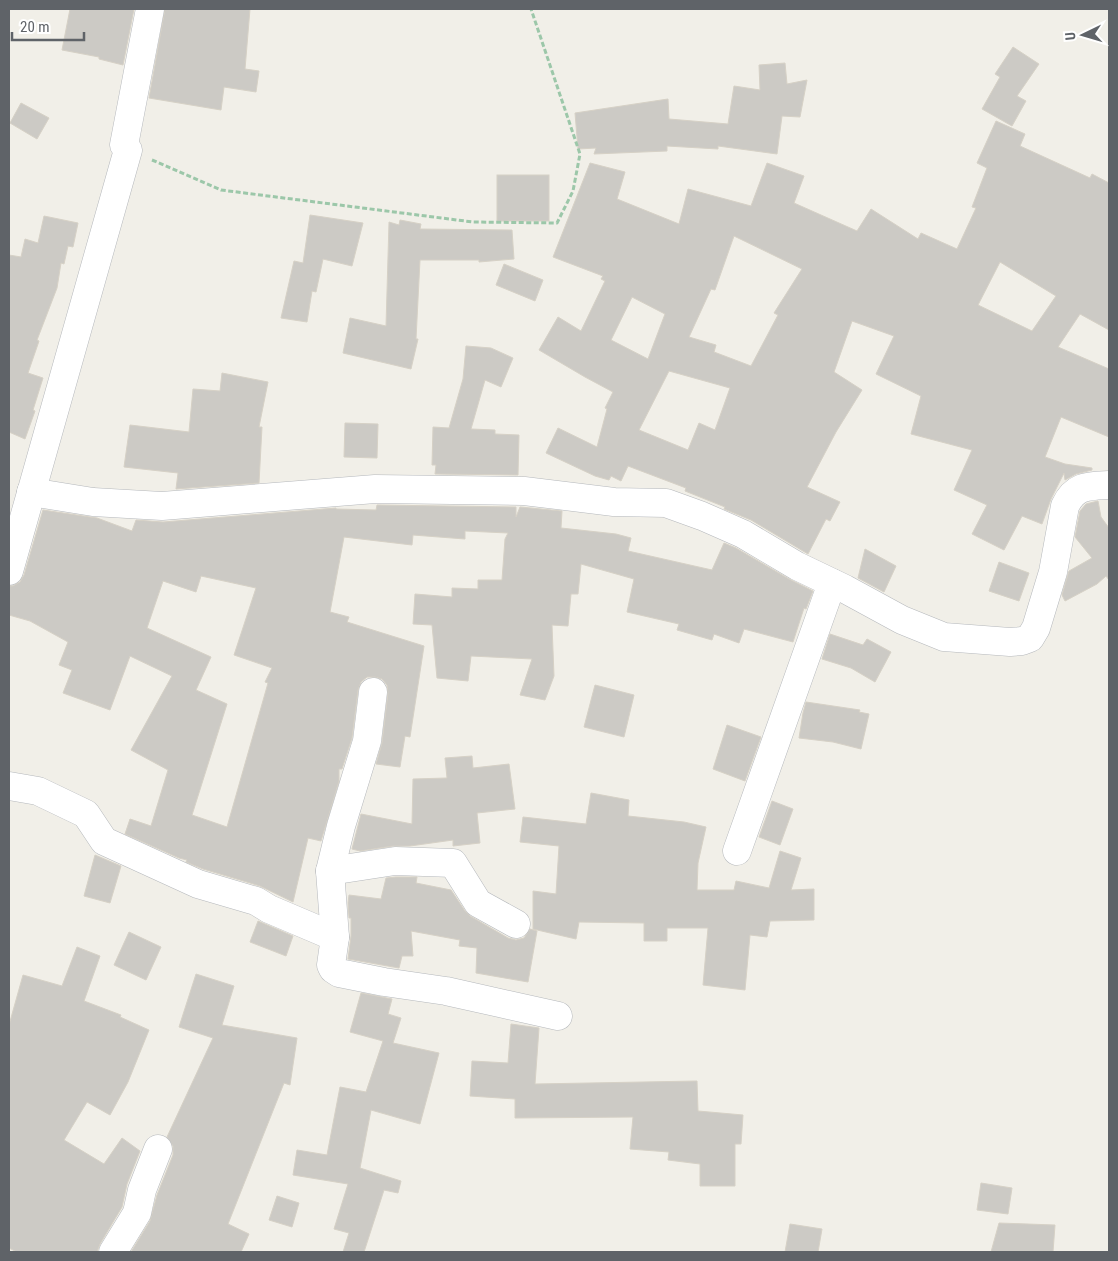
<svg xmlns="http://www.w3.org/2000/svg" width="1118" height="1261" font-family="'Roboto Condensed',sans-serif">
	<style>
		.building { fill: #cccac5; stroke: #d6d1c6; fill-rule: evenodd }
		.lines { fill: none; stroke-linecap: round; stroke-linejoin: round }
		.minor-casing { stroke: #b5b8bc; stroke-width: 29 }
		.path { stroke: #9cc7a9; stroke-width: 3; stroke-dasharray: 5 2.5; stroke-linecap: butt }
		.minor { stroke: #fff; stroke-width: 28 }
	</style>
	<rect width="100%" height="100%" fill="#f1efe8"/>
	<g class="building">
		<path d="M70,9h64l-11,56 -24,-6v-2l-37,-7z"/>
		<path d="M165,9h85l-5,60 14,2 -3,21 -32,-5 -3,23 -72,-12z"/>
		<path d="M1013,47l26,17 -22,32 9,5 -14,25 -30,-17 18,-32 -5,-3z"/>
		<path d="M785,63l2,21 20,-4 -7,37 -18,-1 -5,38 -59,-8v3l-51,-3v5l-73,3 2,-6 -18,1 -3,-36 93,-14 1,20 59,5 6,-38 26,4 -1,-25z"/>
		<path d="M21,103l28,15 -12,21 -27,-16z"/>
		<path d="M996,121l29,13 -5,12 70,32 2,-4 17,9v147l-29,-16 -22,33 51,22v68l-48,-20 -16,40 20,7 27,4v2l-16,4 -11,6 -1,-7 -13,26 -9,25 -20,-8 -18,34 -32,-16 15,-29 -33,-15 18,-40 -61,-16 10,-38 -45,-22 18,-38 -42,-15 -18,51 28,18 -26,42 -29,55 33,15 -10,19 -4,-2 -18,35 -57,-34 -27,-11 1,-2 -40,-16 1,-3 -58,-22 -7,15 -10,-5 -2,4 -14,-4 -49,-23 12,-25 39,19 10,-38 -2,-1 8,-16 -28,-15 -46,-27 19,-33 23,14 24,-50 -4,-2 2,-3 -50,-19 37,-94 35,9 -8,27 62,25 9,-35 63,17 16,-43 37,13 -10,27 63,28 14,-22 47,30 3,-6 36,16 19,-41 -4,-1 15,-39 -10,-5zM734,236l68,33 -28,44 4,2 -27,51 -37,-14 2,-7 -27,-8 22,-48 4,1zM1000,262l56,34 -24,35 -54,-26zM632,297l33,17 -17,45 -37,-19zM669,371l61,17 -15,42 -16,-7 -11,27 -49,-20z"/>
		<rect x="497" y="175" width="52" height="46"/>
		<path d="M310,215l53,8 -11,43 -29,-7 -7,33 -4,-1 -5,31 -26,-4 13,-57 9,2z"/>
		<path d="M44,216l34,7 -5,24 -5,-1 -4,18 -3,-1 -4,25 -20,52 2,1 -11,32 15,5 -10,32 2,1 -10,28 -16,-7v-177l12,2 4,-18 13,4z"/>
		<path d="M400,220l21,4 -1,5 92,1 2,29 -35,3v-2h-59l-4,79h2l-7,30 -68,-16 7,-35 36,8 3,-104 10,3z"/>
		<path d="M504,264l39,16 -8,21 -39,-16z"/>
		<path d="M466,346l25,2 22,10 -12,29 -16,-7 -14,49 24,1v4l24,1 -1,40 -83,-1 1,-9h-4l1,-38 16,1 14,-49z"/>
		<path d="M222,373l46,9 -9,45h3l-3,56 -83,6 2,-16 -54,-6 6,-42 59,7 4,-43 27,2z"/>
		<path d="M345,423l33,1 -1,34 -33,-1z"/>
		<path d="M1098,501l3,16 8,11v52l-3,-4 -9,8 -32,17 -3,-6 7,-24 23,-13 -17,-21 5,-26 6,-7z"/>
		<path d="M377,505l139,2v10l4,-10 42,4 -1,17 55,6 15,4 -3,13 84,19 12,-27 12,5 53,31 24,12 -7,18 -2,-1 -11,34 -49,-13 -5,14 -25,-9 -2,6 -35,-10 2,-6 -52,-12 7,-33 -53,-15 -3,30h-7l-3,32 -16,-1 2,51 -9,24 -25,-5 12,-36 -61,-3 -3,25 -31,-3 -5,-53 -19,-1 2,-30 37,3v-9l26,1v-9h24l3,-41 3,-6 -43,-2v8l-52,-4 -1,10 -68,-8 -14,75 19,5 -2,5 77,24 -14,91 -5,-1 -5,31 -24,-3 6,-21 6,-50 -1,-8 -5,-6 -7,-2h-8l-6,5 -3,8 -6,48 -10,31h-3v12l-18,60 -13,-3 -15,64 -33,-16 -57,-17 -17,-7 1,-2 -8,-2 -54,-24 5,-15 21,7 17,-56 -37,-20 41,-74 -42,-20 -20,54 -47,-17 9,-23 -13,-5 9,-23 -38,-21 -21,-6v-29h4l7,-4 4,-7 19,-65 54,8 35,13 4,-11 27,2 173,-14v1l40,1zM201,576l55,12 -22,67 38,13 -7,14 3,1 -41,144 -35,-12 35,-111 -31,-14 15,-33 -64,-29 16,-47 33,11z"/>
		<path d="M865,549l31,17 -12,26 -26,-14z"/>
		<path d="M999,562l30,11 -10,28 -30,-10z"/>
		<path d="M830,634l33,11 4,-6 24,13 -16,30 -24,-14 -29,-9z"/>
		<path d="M595,685l39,10 -10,42 -40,-10z"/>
		<path d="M806,702l54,8 -1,2 10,2 -8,35 -28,-7 -34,-4 4,-25z"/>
		<path d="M727,725l34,12 -16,44 -32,-12z"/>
		<path d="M472,756l1,12 36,-4 6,45 -38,4 3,30 -27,3v-6l-43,6h-17l-33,5 -8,-2 9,-35 51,10 1,-45 34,-1 -2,-20z"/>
		<path d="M591,793l38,7 -1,16 56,6 22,5 -8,36 -1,27h37l2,-9 33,7 11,-37 21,7 -10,32 23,-1v31l-44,1 -3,16 -17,-2 -5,55 -42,-5 5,-57h-41v13h-23v-18l-65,-1 -3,17 -43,-10v-38l23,3 3,-48 -39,-4 3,-25 63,7z"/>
		<path d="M772,801l21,8 -13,36 -21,-8z"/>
		<path d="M95,855l26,11 -11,37 -26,-7z"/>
		<path d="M396,877h21l-1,6 35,7 14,21 5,5 38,22 8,2 8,-2 6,-9 7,2 -9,51 -52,-9 1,-25 -18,-2 1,-6 -49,-9 2,25h-11l-3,12 -51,-9 3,-23v-18h-2l-1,-15 1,-8 32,4 5,-21z"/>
		<path d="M258,921l35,15 -7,20 -36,-14z"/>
		<path d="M129,932l32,15 -15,33 -32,-15z"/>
		<path d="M77,947l23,9 -16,45 37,14 -1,2 29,13 -21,52 -18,33 -23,-13 -23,38 40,24 18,-26 18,13 -13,33 -5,23 -22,37 -3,8h-80l-8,-4v-223l14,-50 39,11z"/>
		<path d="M196,974l38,12 -12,39 75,13 -7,47 -6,-2 -56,141 21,10 -8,18h-110l19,-31 7,-26 16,-40v-9l-6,-9 46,-99 -34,-11z"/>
		<path d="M361,993l31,6 -4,15 13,4 -8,25 46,10 -19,71 -49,-14 -11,58 41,13 -3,12 -14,-3 -20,62h-21l6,-19 -15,-4 14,-45 -55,-9 4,-25 30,5 13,-68 26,5 17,-51 -33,-9z"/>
		<path d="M511,1024l28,4 -4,56 162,-3 1,30 45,4 -2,29h-6v42h-35v-22l-32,-4 1,-8 -39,-3 3,-32 -118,1v-19l-45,-3 2,-35 36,2z"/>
		<path d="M981,1183l31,5 -4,26 -31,-4z"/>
		<path d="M277,1196l22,7 -7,24 -23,-7z"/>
		<path d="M999,1223l56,2 -2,27h-62z"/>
		<path d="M790,1224l32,5 -4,23h-33z"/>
	</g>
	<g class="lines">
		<defs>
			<g id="minor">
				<path d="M31,492l62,10 69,4 213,-17 149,2 90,11 52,1 36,13 41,18 54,32 48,23 57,31 42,17 66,5 12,-1 8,-3 6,-10 17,-56 12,-66c10,-21 23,-20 44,-21"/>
				<path d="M9,571l119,-421 -4,-5 26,-136"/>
				<path d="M373,692l-6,49 -26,85 -11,45 5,66 -4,28 2,4 6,4 45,9 62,9 112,25"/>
				<path d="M9,786l29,5 48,23 18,27 94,43 58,17 13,8 66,28"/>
				<path d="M737,851l95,-268"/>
				<path d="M330,871l65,-10 58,2 25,40 38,21"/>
				<path d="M113,1252l24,-39 5,-23 16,-41"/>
			</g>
		</defs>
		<use href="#minor" class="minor-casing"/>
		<path class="path" d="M152,160l69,30 252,32 84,1 16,-32 7,-37 -49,-145"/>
		<use href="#minor" class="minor"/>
	</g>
	<rect width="1118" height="1261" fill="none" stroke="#5f6368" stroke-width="20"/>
	<g transform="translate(1083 35) rotate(265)" stroke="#ffffff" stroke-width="4" paint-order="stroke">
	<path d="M0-4L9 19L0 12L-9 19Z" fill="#5f6368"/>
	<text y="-8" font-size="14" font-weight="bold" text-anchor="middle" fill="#5f6368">U</text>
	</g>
	<path d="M12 32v8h72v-8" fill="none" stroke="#5f6368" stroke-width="2.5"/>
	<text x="20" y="32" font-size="15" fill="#5f6368" stroke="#ffffff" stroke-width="4" paint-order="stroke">20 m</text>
</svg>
